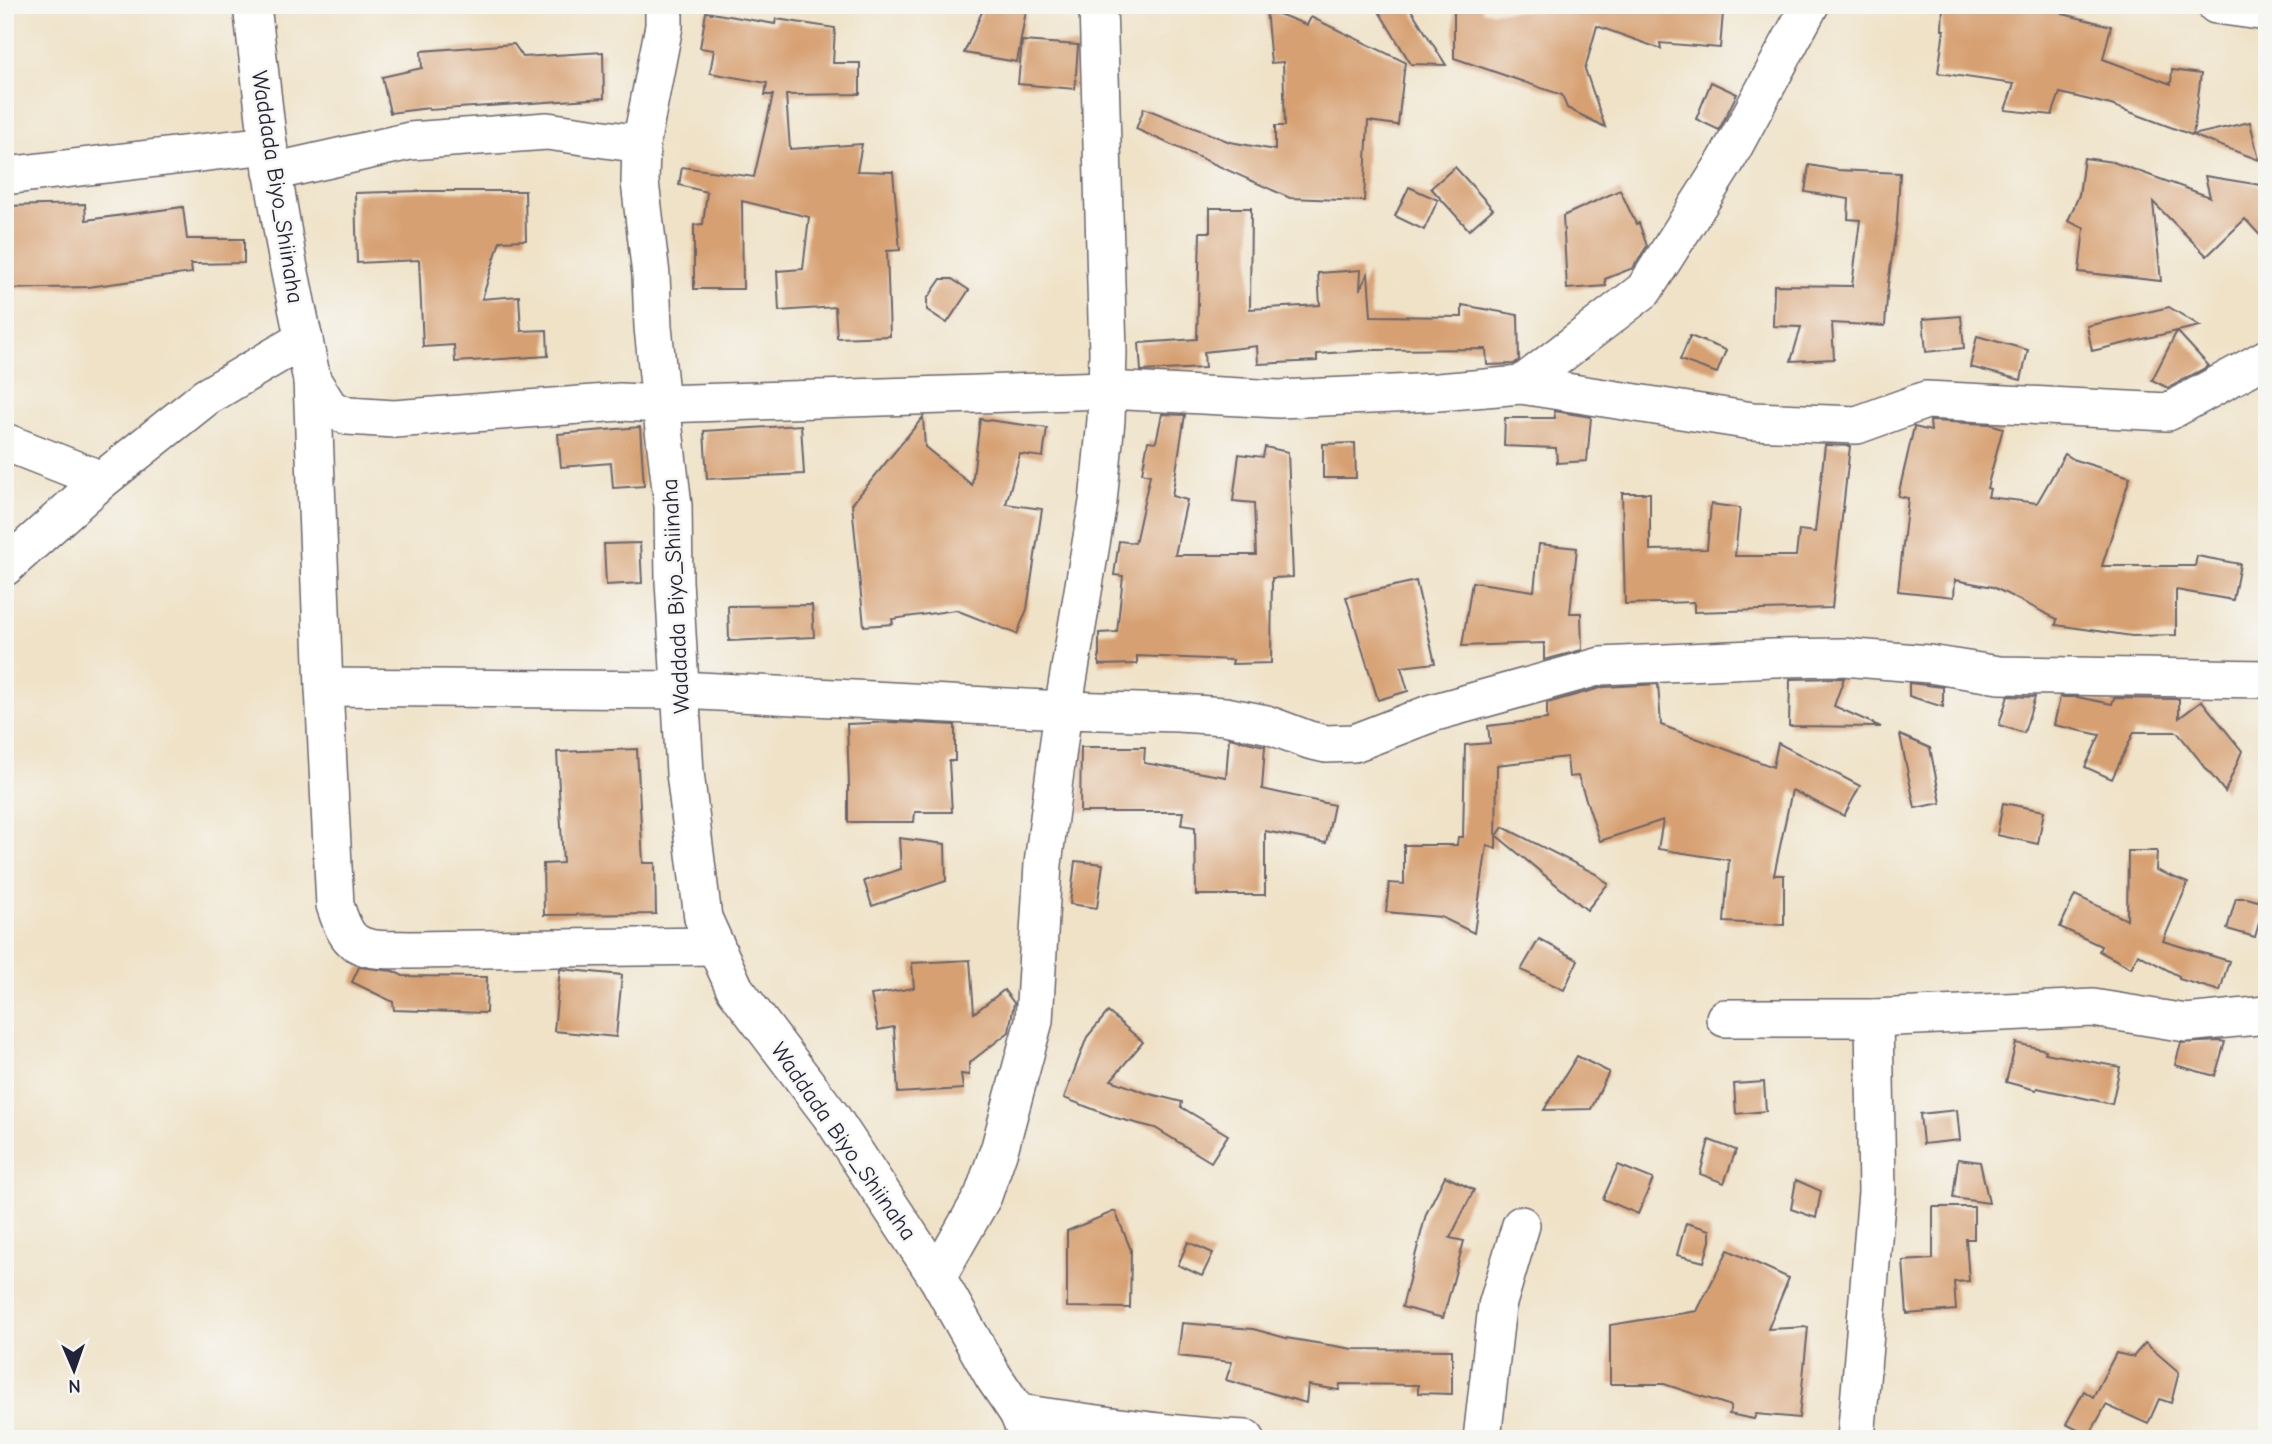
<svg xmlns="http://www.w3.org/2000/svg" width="2272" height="1444" font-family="'Comic Neue',sans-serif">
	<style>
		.building { fill: #d7a072 }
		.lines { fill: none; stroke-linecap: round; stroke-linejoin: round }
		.minor-casing { stroke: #6a656c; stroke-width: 40 }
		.minor { stroke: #fff; stroke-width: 37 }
		.labels { text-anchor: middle; stroke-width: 5; stroke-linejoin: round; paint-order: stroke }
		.street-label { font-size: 23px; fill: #22223b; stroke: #f6f6f2 }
	</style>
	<rect width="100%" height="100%" fill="#f6f6f2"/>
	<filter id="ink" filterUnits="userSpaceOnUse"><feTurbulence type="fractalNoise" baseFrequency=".0143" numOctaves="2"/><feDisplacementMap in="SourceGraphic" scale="14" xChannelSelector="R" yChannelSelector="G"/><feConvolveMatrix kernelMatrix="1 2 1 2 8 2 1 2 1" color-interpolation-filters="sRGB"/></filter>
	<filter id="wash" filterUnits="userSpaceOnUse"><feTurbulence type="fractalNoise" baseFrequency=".00686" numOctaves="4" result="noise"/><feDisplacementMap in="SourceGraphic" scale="28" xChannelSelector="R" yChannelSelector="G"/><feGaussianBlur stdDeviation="1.57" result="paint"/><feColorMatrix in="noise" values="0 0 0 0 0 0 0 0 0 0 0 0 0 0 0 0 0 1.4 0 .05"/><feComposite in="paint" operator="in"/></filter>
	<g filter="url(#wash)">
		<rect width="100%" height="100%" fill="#efe2c7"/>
		<g id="blocks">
			<g class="building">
				<path d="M985,5h42l-10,57 -53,-9z"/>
				<path d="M1375,5h33l38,60 -35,-1z"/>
				<path d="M1454,5h28v6h61v-6h113l-1,3 68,5 -3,35 -60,-5 1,6 -64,-23 -12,43 20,58 -38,-19 -5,-13 -108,-37z"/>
				<path d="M1943,5h123l-3,9 48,12 -8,33 68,25 1,-14 29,4 -8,61 57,-13 9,38 -148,-55 -51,-12 -8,22 -47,-5 9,-26 -76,-11 6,-43h-2z"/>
				<path d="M1266,9l41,16 4,-8 94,45 -7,63 -30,-4 -4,80 -74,-3 -154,-69 8,-21 86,34 45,8v-24h10l-2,-64 -12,1z"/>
				<path d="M706,12l69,12 1,-5 59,9 -2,35h27v31l-74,1 4,54 72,-5 -5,27 36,1 7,78 -13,1 3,85 -53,2 -2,-31 -56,4 -2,-40 26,-2 6,-52 -67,-16 1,88h-49v-64l9,-1 4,-32 -28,-7 3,-18 72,10 19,-82h-8l2,-12 -57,-10 4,-23 -14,-2z"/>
				<path d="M1022,41l56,4 -3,44 -57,-5z"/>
				<path d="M514,44l9,13 80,-5 1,46 -175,12v-2l-39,5 -8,-36 40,-9 -1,-17z"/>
				<path d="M1711,82l26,12 -18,36 -23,-11z"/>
				<path d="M2084,158l29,4 97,35 -5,-21 62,10v57l-22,-24 -38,37 -54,-54 8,79 -82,-9 5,-44 -16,-7 11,-26z"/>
				<path d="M1809,165l28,5 63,3 -3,49 -9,62 -3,42 -53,-3 2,36 -43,2 10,-34 -28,-1 1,-41 78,1 8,-66 -12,-1 1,-20 -44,-7z"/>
				<path d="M1455,167l38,42 -24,21 -38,-42z"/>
				<path d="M1409,187l29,13 -14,30 -29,-14z"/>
				<path d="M1620,190l16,34 3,-1 8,23 -14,22 -28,11 1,7 -39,3 -4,-73z"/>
				<path d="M420,191h105l1,49 -26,1 -18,58 37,-3 2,35 26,-1 1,26 -93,6 -1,-17 -31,2 -4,-87 -62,3 -2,-70z"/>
				<path d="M85,204l1,16 97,-13 4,32h57v24l-53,1 1,9 -104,14 -83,2v-83z"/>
				<path d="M1210,208h41l-1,101 70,-4 -2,-32 43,-3 -1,20 8,-17 3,43 91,1v-12l56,10 1,45 -5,4 -27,1 -1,-16 -112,1 -57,4v7l-59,3 -1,-18 -53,6 1,16 -64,3 -2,-28 58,-4 3,-107h10z"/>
				<path d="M941,279h11l17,11 -22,33 -20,-13v-11z"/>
				<path d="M2169,307l31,19 -23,5 32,35 -41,22 -16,-8 25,-49 -85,20 -5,-25z"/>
				<path d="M1961,316l3,32 -38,4 -3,-33z"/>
				<path d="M1690,336l36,14 -9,23 -37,-13z"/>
				<path d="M1977,336l51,14 -7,30 -51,-13z"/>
				<path d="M1554,411l37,6 -4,44 -30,2 -1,-15 -52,-2 1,-28h50z"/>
				<path d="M1162,414l23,1 -13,81 15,4 -12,55h81l-2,-52 -21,-2 6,-47 24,3 2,-10 23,5 5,125 -21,1 -1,85 -39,1 1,-4 -96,-4v8l-38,1v-32l18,-1 6,-56 -9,-1 5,-34 16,2 15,-68 -8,-2 6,-32 8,1z"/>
				<path d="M923,417l2,30 47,38 8,-66 67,9 -4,29 -23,-3 -14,50 36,5 -15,100 -10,25 -61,-24 -64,9 1,5 -29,2 -12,-122z"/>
				<path d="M1930,421l60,3 13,4 -16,60 3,1 -2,8 49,6 28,-49 10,6 55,17 -28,89h93l2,-10 43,8 -7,36 -57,-10v45l-44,1 -76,-11 1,-6 -64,-32 -38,-7 -1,17 -56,-6 10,-93 -10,-2 16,-69 17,4z"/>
				<path d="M801,425l3,49 -97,5 -3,-48z"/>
				<path d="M640,427l4,59 -31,2 -2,-25 -50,4 -3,-33z"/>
				<path d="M1355,443l1,35h-33v-34z"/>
				<path d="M1825,445l25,1 -18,162 -138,4v-10l-69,2 -3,-111h28v57l57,-1 4,-45 29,4 -5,48h61l3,-26 16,2z"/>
				<path d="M640,543l2,40 -36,2 -2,-41z"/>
				<path d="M1539,544l38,4 -7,65h11l1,37 -38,10v-17l-82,3 10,-64 62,9z"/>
				<path d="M1416,581l19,82 -34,4 7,24 -30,9 -32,-103z"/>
				<path d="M812,605l2,32 -85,4 -1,-35z"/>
				<path d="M1844,678l-10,28 47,21 -92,-1 1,-47z"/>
				<path d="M1909,683l34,4v20l-34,-11z"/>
				<path d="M1658,684l3,41 112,42 5,-24 82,43 -16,30 -52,-26 -18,85h10v50l-60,-3 5,-62 -71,-11 5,-29 -63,21 -22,-65 -9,1 -2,-20 -70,8 -1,84 -9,-4 -13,88 -33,-16 -55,-5 3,-29 15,1v-39h53l1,-8h5l2,-92 25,-2 -2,-17 59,-7v-16l57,-16z"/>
				<path d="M2008,696l27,1 -11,36 -25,-8z"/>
				<path d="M2060,697h17l35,7 2,-6 65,1v19l23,-17 40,50 -17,41 -48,-60h-43l-22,47 -27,-12 15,-32 -46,-10z"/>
				<path d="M895,722l60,3v36h-6l3,51h-37l-1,10h-66v-36h1l-2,-62z"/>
				<path d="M1900,735l30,13 11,55 -26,5z"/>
				<path d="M1229,738l36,8 -3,43 72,16 -8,38 -61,-12v64h-69l-1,-68 -14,-2 2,-13h-103l1,-65h64l-1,16 82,14z"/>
				<path d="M637,749l6,114h12l1,51 -112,1 -1,-51 20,-1 -6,-111z"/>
				<path d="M2003,803l41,8 -6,33 -41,-9z"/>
				<path d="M1503,827l93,47 12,10 -21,26 -90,-74z"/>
				<path d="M899,838l46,6 1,37 -74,25 -8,-25 37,-12z"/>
				<path d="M2128,851h29l-1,19 32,13 -25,58 66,20 -9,30 -41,-12v-3l-41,-22 -7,14 -32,-17 2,-5 -41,-19 15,-32 52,25z"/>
				<path d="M1075,861l28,3 -6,44 -27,-4z"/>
				<path d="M2236,898h11l18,5 -10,34 -28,-8z"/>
				<path d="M1539,939l39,21 -14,30 -43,-20z"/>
				<path d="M970,960l4,53 30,-23 10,13 -5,29 -40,31v12l-8,-1 2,15 -65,4 -4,-66 -16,3 -7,-35 43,-7 -2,-25z"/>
				<path d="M359,967l34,4 10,5 84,1 -1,36 -92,-3 -1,-8 -41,-20z"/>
				<path d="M560,969l62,6 -6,62 -62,-6z"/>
				<path d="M1108,1012l35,30 -32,38 35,13 36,9 -1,5 47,28 -17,27 -56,-34 -39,-10 -52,-20 23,-61z"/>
				<path d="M2220,1041l5,1 -10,34 -40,-11 6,-22z"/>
				<path d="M2016,1043l30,7 -1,3 75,14 -8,37 -75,-16 -1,2 -30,-8z"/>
				<path d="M1577,1056l32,16 -18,37 -47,1z"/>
				<path d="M1764,1082l2,29 -30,3 -2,-30z"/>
				<path d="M1957,1110l3,30 -37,4 -3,-30z"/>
				<path d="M1709,1140l27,10 -12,33 -24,-9z"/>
				<path d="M1958,1159l22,3 9,41 -36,-5z"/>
				<path d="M1618,1165l35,14 -15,35 -35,-15z"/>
				<path d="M1445,1176l29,14 -24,48 14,3 -21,77 -41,-11 24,-93z"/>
				<path d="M1796,1180l25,11 -5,27 -25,-9z"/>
				<path d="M1933,1207h41v32h-8l3,42 -15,1 2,28 -49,4 -4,-53 30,-2z"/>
				<path d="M1115,1211l16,39 -1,58 -63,-1v-76z"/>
				<path d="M1686,1223l24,7v11l-6,21 -27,-7z"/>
				<path d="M1188,1242l25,11 -11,23 -24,-11z"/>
				<path d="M1728,1250l61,28 -21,51 40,-2 -9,91 -43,-4 -2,5 -25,-5 2,-8 -67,-22h-54v-59l87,-14z"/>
				<path d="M1182,1323l71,6 33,9 67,11 99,1v44l-34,-1v-8l-78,-1 -1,6 -31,-5 -2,18 -80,-23 6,-18 -54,-6z"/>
				<path d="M2145,1343l34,29 -8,31 -12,-4 -11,25 -42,-19 -17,31 -23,-12 18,-33 9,6 23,-44 17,4z"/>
			</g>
		</g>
	</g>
	<g filter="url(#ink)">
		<use href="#blocks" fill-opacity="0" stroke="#6a656c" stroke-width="2"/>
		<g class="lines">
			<defs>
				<g id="minor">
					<path d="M252,5l16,140 20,118 24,117 18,29 18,7 46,3 226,-17 41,2 12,102 1,75 11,192 18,145 32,71 96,127 106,161 56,99 25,37 11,26"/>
					<path d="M2216,5l51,7"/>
					<path d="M641,144l23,-118v-21"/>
					<path d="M272,172l138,-31 137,-10 94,13 -1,38 11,93 2,52 8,77 446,-14 172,9 159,-7 83,-7 123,-95 82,-129 84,-156"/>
					<path d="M5,176l263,-31"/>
					<path d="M312,380l12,307 11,218c3,9 6,19 11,27 12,22 43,17 64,18l306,-4"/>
					<path d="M1521,385l231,36 105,4 69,-25 242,12 99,-54"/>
					<path d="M5,442l97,38"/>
					<path d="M5,567l97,-87 104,-83 98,-58"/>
					<path d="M324,687l356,3 383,20 115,3 47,3 41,8 43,16 17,4 28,-1 78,-30 169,-47 173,-8 69,-1 86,7 70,11 268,4"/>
					<path d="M1725,1018h149l219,-10 93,15 81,-8"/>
					<path d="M937,1277l46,-81 17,-49 34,-126 9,-157 20,-154 35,-208 8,-82 2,-67 -10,-348"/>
					<path d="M1018,1413c76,10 152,23 228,26"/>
					<path d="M1482,1439l15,-133 24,-81"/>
					<path d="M1856,1439l21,-247 -3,-174"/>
				</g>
			</defs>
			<use href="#minor" class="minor-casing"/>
			<use href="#minor" class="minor"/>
		</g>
	</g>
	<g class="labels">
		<g class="street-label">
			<text transform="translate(278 187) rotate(81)" y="8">Waddada Biyo_Shiinaha</text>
			<text transform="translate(675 596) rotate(-93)" y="8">Waddada Biyo_Shiinaha</text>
			<text transform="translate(844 1141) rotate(55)" y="8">Waddada Biyo_Shiinaha</text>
		</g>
	</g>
	<rect width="2272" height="1444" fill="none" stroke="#f6f6f2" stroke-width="28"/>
	<g transform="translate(74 1370) rotate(178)" stroke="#f6f6f2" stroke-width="5" paint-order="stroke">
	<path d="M0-5L12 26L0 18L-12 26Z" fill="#22223b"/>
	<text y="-10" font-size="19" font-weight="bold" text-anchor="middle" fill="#22223b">N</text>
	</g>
</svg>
